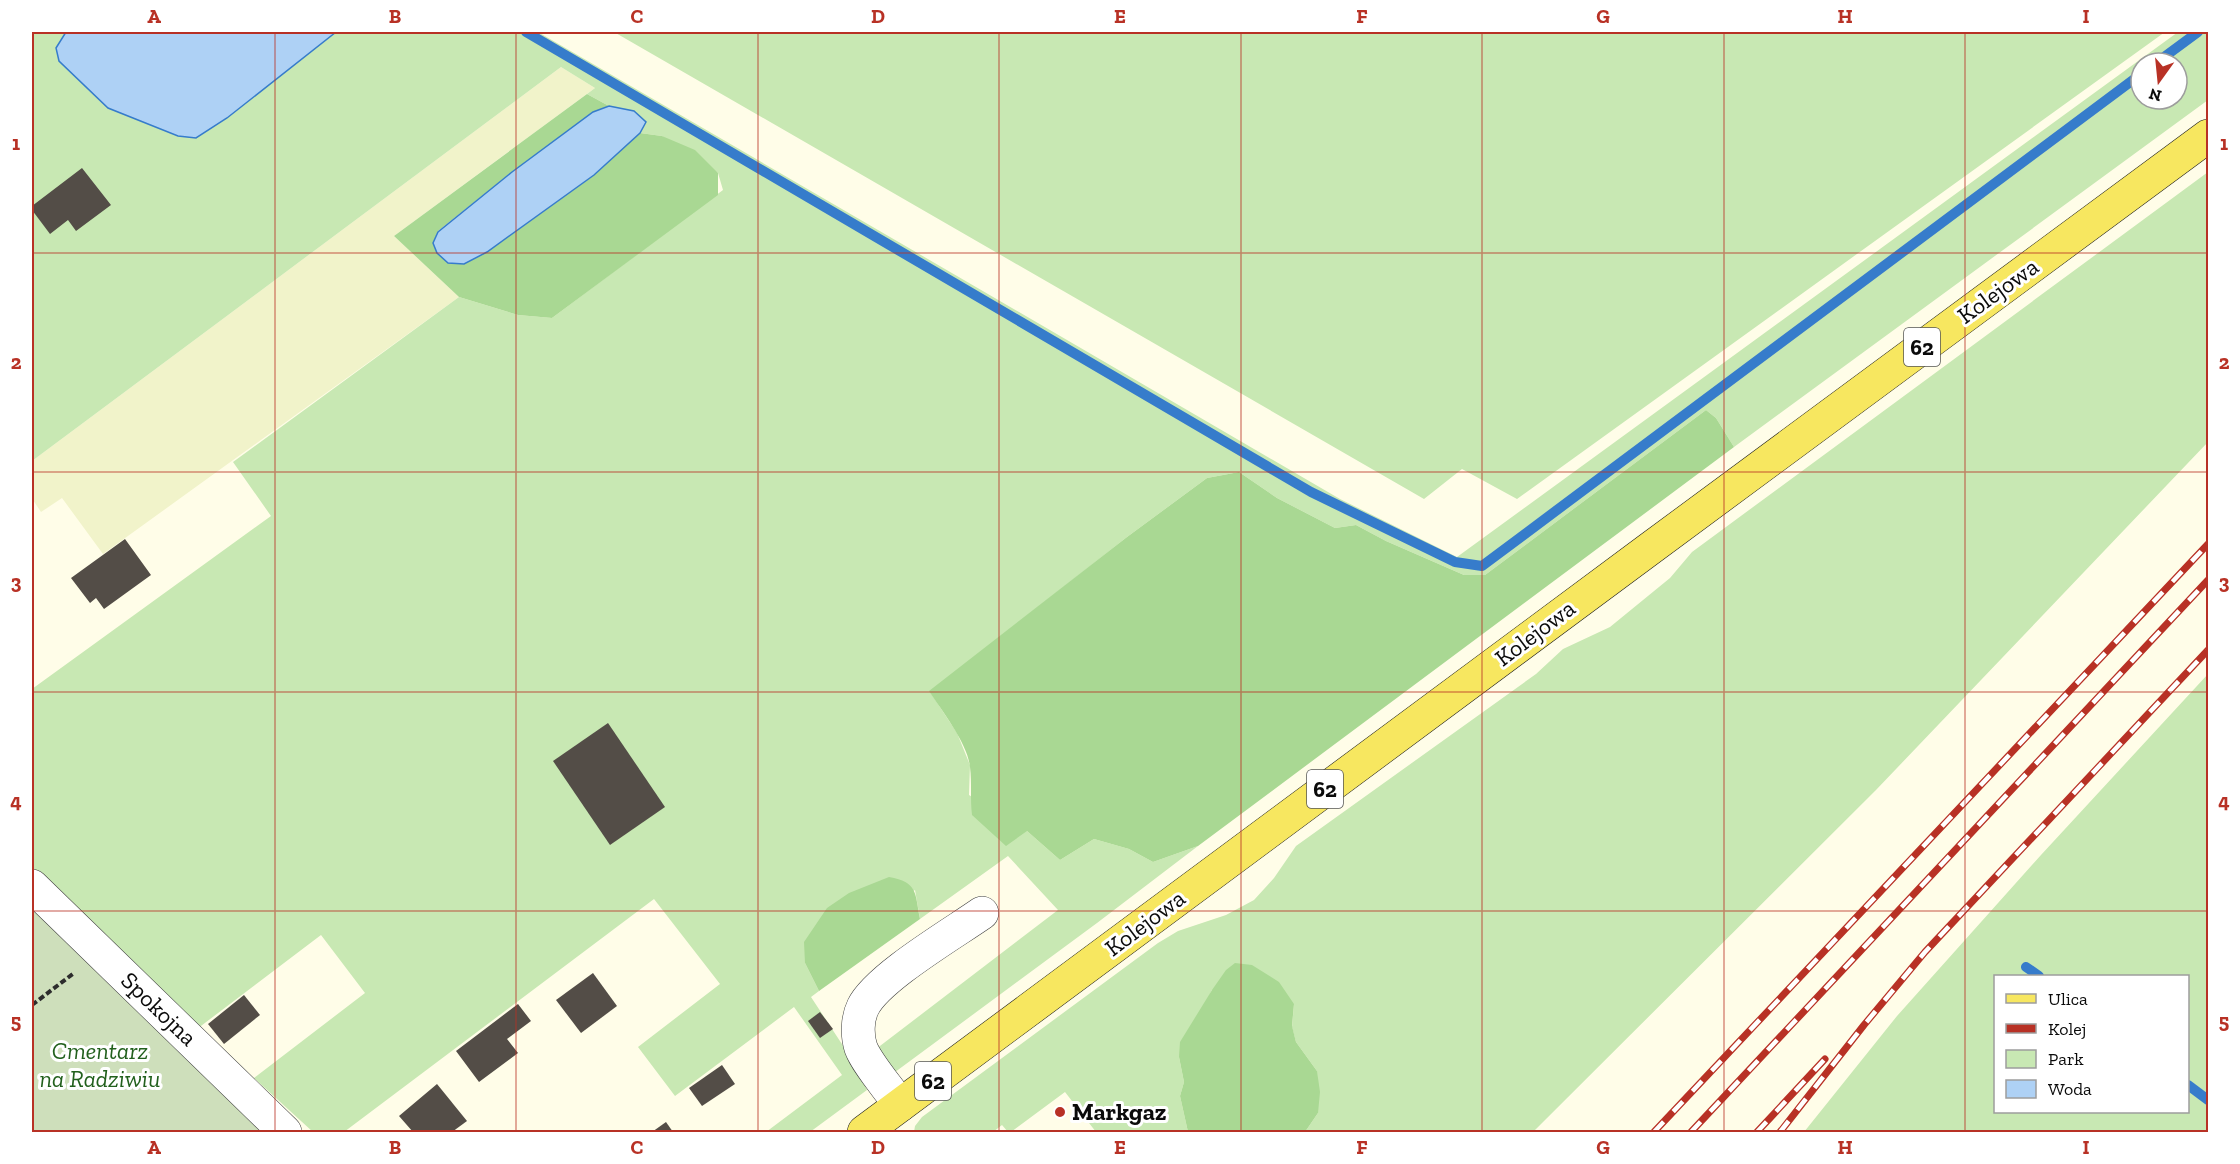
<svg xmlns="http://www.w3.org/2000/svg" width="2240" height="1164" font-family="'Zilla Slab',serif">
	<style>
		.farmland { fill: #f1f3ca }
		.green { fill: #c8e8b3; fill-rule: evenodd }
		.forest { fill: #a9d893 }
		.cemetery { fill: #cedfbb }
		.water { fill: #aed1f5; stroke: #367ccb; stroke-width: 1.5 }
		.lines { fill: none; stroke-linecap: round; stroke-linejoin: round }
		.stream { stroke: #367ccb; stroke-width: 10 }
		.building { fill: #534d47 }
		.minor-casing { stroke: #3e3e3e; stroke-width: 34 }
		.major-casing { stroke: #1c1c1c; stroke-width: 34 }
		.path { stroke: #2d2d2d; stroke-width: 4; stroke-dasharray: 6 3; stroke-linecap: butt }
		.minor { stroke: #fff; stroke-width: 33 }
		.major { stroke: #f7e760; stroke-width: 33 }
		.rail-casing { stroke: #b83125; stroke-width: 7 }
		.rail { stroke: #fff; stroke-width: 4.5; stroke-dasharray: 14; stroke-linecap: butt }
		.grid { fill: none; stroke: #b83125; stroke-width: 1.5; stroke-opacity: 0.55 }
		.poi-dot { fill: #b83125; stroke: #fff; stroke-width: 2 }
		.labels { text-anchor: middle; stroke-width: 6; stroke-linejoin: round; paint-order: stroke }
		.shield { fill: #fff; stroke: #545454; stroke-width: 1.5 }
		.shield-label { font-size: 22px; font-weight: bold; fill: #0b0b0b }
		.street-label { font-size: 24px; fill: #0b0b0b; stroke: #fff }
		.park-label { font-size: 24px; font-style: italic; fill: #22601d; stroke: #fff }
		.poi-label { font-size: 24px; font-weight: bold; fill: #0b0b0b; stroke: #fff; text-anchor: start }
		.neatline { fill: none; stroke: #b83125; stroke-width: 2 }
		.grid-label { font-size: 20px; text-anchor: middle; font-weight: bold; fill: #b83125 }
	</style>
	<rect width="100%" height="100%" fill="#fffde8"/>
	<path class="farmland" d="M561,67l34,21 -201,148 65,61 -356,257 -41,-56 -21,14 -8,-12h-1v-39z"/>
	<g class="green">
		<path d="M32,32h506l802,467 117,58 721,-525h30v68l-474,347 -18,-29 -10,-8 -221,165h-21l-78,-34 -30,-16 -21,3 -58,-30 -38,-26 -32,6 -80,59 -197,155 27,41 13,32 -1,30 58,36 33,29 34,-21 35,10 24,13 45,-16 -101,77 -210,155 -11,-29 182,-139 -50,-54 -88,63 -5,-29 -110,73 14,28 -8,6 48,73 3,10 5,10 -57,42h-44l76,-57 -48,-68 -119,89 -37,-49 82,-63 -66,-85 -310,233h-31l-59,-54 111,-85 -44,-58 -128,97 -161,-161v-182l239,-173 -38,-54 226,-165 59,18 34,3 171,-128 -5,-17 -56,-37 -22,-3 5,-11 -11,-11 -25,-5 -22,-12 8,-6 -34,-21 -529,394zM2141,63h36v36h-36z"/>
		<path d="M614,32h1551l-648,467 -55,-30 -38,30z"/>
		<path d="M2208,172v270l-332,348 -343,342h-228l13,-19 -1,-42 -21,-29 -4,-15 2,-23 -82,-14 -33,67 5,25 -4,14 8,36h-92l-31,-40 -54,40h-3l-6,-7 -9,7h-79l1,-6 7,-9 236,-174 20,-12 48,-16 28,-15 20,-22 22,-32 240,-172 27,-25 47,-22 60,-49 22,-26z"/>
		<path d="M2208,674v458h-404l93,-116 144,-161zM1996,976h192v136h-192z"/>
	</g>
	<g class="forest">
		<path d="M587,94l22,12 -16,6 -81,60 -74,59 -5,12 54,9 107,-77 46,-42 22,3 33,14 23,23v22l-166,123 -34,-3 -59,-18 -65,-61z"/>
		<path d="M1706,410l10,8 18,29 -536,399 -45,16 -24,-13 -35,-10 -34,21 -33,-29 -21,15 -34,-31c-2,-16 0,-32 -2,-48 -2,-23 -28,-56 -41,-76l198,-154 80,-59 32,-6 38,26 58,30 21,-3 30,16 78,34h21z"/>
		<path d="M889,877c29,5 26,16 31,42l-101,72 -14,-28 -1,-21 23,-34 22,-15z"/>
		<path d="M1235,963l17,2 27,17 15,22 -2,22 4,16 21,29 3,21 -2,21 -13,19h-117l-8,-36 4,-14 -5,-25 1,-15 32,-52 14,-20z"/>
	</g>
	<path class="cemetery" d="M32,904l236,228h-236z"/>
	<g class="water">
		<path d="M66,32h270l-109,86 -31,20 -18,-2 -70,-28 -49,-47 -3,-13z"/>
		<path d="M609,106l25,5 12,11 -6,11 -46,42 -107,77 -23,12 -16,-1 -11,-10 -4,-10 5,-11 74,-60 81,-60z"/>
	</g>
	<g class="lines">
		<g class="stream">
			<path d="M526,32l785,460 144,70 27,4 659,-492"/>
			<path d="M2156,63l42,-31"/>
			<path d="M2026,967l13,9"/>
			<path d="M2188,1085l20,15"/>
		</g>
	</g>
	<g class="building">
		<path d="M82,168l29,37 -35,26 -8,-11 -18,14 -18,-24v-4z"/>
		<path d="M125,539l26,36 -47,34 -8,-11 -6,5 -19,-25z"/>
		<path d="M608,723l57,84 -55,38 -57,-84z"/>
		<path d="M593,973l24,33 -36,27 -25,-33z"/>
		<path d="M244,995l16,20 -36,29 -16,-20z"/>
		<path d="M518,1004l13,17 -24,18 11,14 -39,29 -23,-31z"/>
		<path d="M820,1012l13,17 -13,9 -12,-17z"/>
		<path d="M722,1065l13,19 -33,22 -13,-18z"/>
		<path d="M437,1084l30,37 -15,11h-39l-14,-16z"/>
		<path d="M666,1122l7,10h-21z"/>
	</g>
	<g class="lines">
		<defs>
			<g id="minor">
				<path d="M32,886l253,246"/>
				<path d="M900,1105c-10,-15 -33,-41 -39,-57 -4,-12 -4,-29 2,-41 14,-29 89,-73 119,-94"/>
			</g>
			<path id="major" d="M864,1132l784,-582 560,-414"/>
		</defs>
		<use href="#minor" class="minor-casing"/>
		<use href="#major" class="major-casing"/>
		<path class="path" d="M32,1005l42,-32"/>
		<use href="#minor" class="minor"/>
		<use href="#major" class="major"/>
		<defs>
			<g id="rail">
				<path d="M1654,1132l554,-588"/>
				<path d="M1691,1132l517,-552"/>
				<path d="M1757,1132l68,-73"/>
				<path d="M1780,1132l84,-107 61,-73 283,-302"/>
			</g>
		</defs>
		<use href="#rail" class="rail-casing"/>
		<use href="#rail" class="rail"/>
	</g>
	<path class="grid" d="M275,32v1100M516,32v1100M758,32v1100M999,32v1100M1241,32v1100M1482,32v1100M1724,32v1100M1965,32v1100M32,253h2176M32,472h2176M32,692h2176M32,911h2176"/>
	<circle class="poi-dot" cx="1060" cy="1112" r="6"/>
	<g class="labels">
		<g class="shield">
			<rect x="1904" y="328" width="36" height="38" rx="4.5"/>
			<rect x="1307" y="770" width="36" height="38" rx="4.5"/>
			<rect x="915" y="1062" width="36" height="38" rx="4.5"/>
		</g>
		<g class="shield-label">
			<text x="1922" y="355">62</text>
			<text x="1325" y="797">62</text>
			<text x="933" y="1089">62</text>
		</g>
		<g class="street-label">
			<text transform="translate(1998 291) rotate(-36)" y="8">Kolejowa</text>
			<text transform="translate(1535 633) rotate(-37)" y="8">Kolejowa</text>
			<text transform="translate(1145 923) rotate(-37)" y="8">Kolejowa</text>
			<text transform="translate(159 1009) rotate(44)" y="8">Spokojna</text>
		</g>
		<g class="park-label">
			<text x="100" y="1059">Cmentarz<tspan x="100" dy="28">na Radziwiu</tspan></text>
		</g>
		<g class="poi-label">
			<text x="1072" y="1120">Markgaz</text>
		</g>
	</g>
	<rect width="2240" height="1164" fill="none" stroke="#ffffff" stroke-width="66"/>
	<rect x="1994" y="975" width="195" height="138" fill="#ffffff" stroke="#9d9d9d" stroke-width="1.5"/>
	<rect x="2006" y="994" width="30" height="9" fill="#f7e760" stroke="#9d9d9d" stroke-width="1.5"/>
	<text x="2048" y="1005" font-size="18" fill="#0b0b0b">Ulica</text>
	<rect x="2006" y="1024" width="30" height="9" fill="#b83125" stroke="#9d9d9d" stroke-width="1.5"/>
	<text x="2048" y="1035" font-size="18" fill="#0b0b0b">Kolej</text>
	<rect x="2006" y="1050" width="30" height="18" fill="#c8e8b3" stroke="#9d9d9d" stroke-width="1.5"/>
	<text x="2048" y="1065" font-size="18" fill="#0b0b0b">Park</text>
	<rect x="2006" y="1080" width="30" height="18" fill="#aed1f5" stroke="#9d9d9d" stroke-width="1.5"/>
	<text x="2048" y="1095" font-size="18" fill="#0b0b0b">Woda</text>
	<g transform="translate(2159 81) rotate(195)"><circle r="28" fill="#ffffff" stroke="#9d9d9d" stroke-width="1.5"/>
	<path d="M0-4.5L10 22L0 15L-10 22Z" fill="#b83125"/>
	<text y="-9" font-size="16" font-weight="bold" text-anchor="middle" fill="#0b0b0b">N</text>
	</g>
	<rect x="33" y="33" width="2174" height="1098" class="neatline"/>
	<g class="grid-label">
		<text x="154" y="23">A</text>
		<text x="395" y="23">B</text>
		<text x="637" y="23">C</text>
		<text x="878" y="23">D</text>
		<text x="1120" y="23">E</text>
		<text x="1362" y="23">F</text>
		<text x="1603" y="23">G</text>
		<text x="1845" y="23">H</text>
		<text x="2086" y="23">I</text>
		<text x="16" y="150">1</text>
		<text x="2224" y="150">1</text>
		<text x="16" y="369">2</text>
		<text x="2224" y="369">2</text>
		<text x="16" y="589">3</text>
		<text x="2224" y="589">3</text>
		<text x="16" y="808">4</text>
		<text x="2224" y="808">4</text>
		<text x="16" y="1028">5</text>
		<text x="2224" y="1028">5</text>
		<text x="154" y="1154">A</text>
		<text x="395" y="1154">B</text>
		<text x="637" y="1154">C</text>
		<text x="878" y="1154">D</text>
		<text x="1120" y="1154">E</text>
		<text x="1362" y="1154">F</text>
		<text x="1603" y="1154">G</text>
		<text x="1845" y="1154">H</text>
		<text x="2086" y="1154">I</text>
	</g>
</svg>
